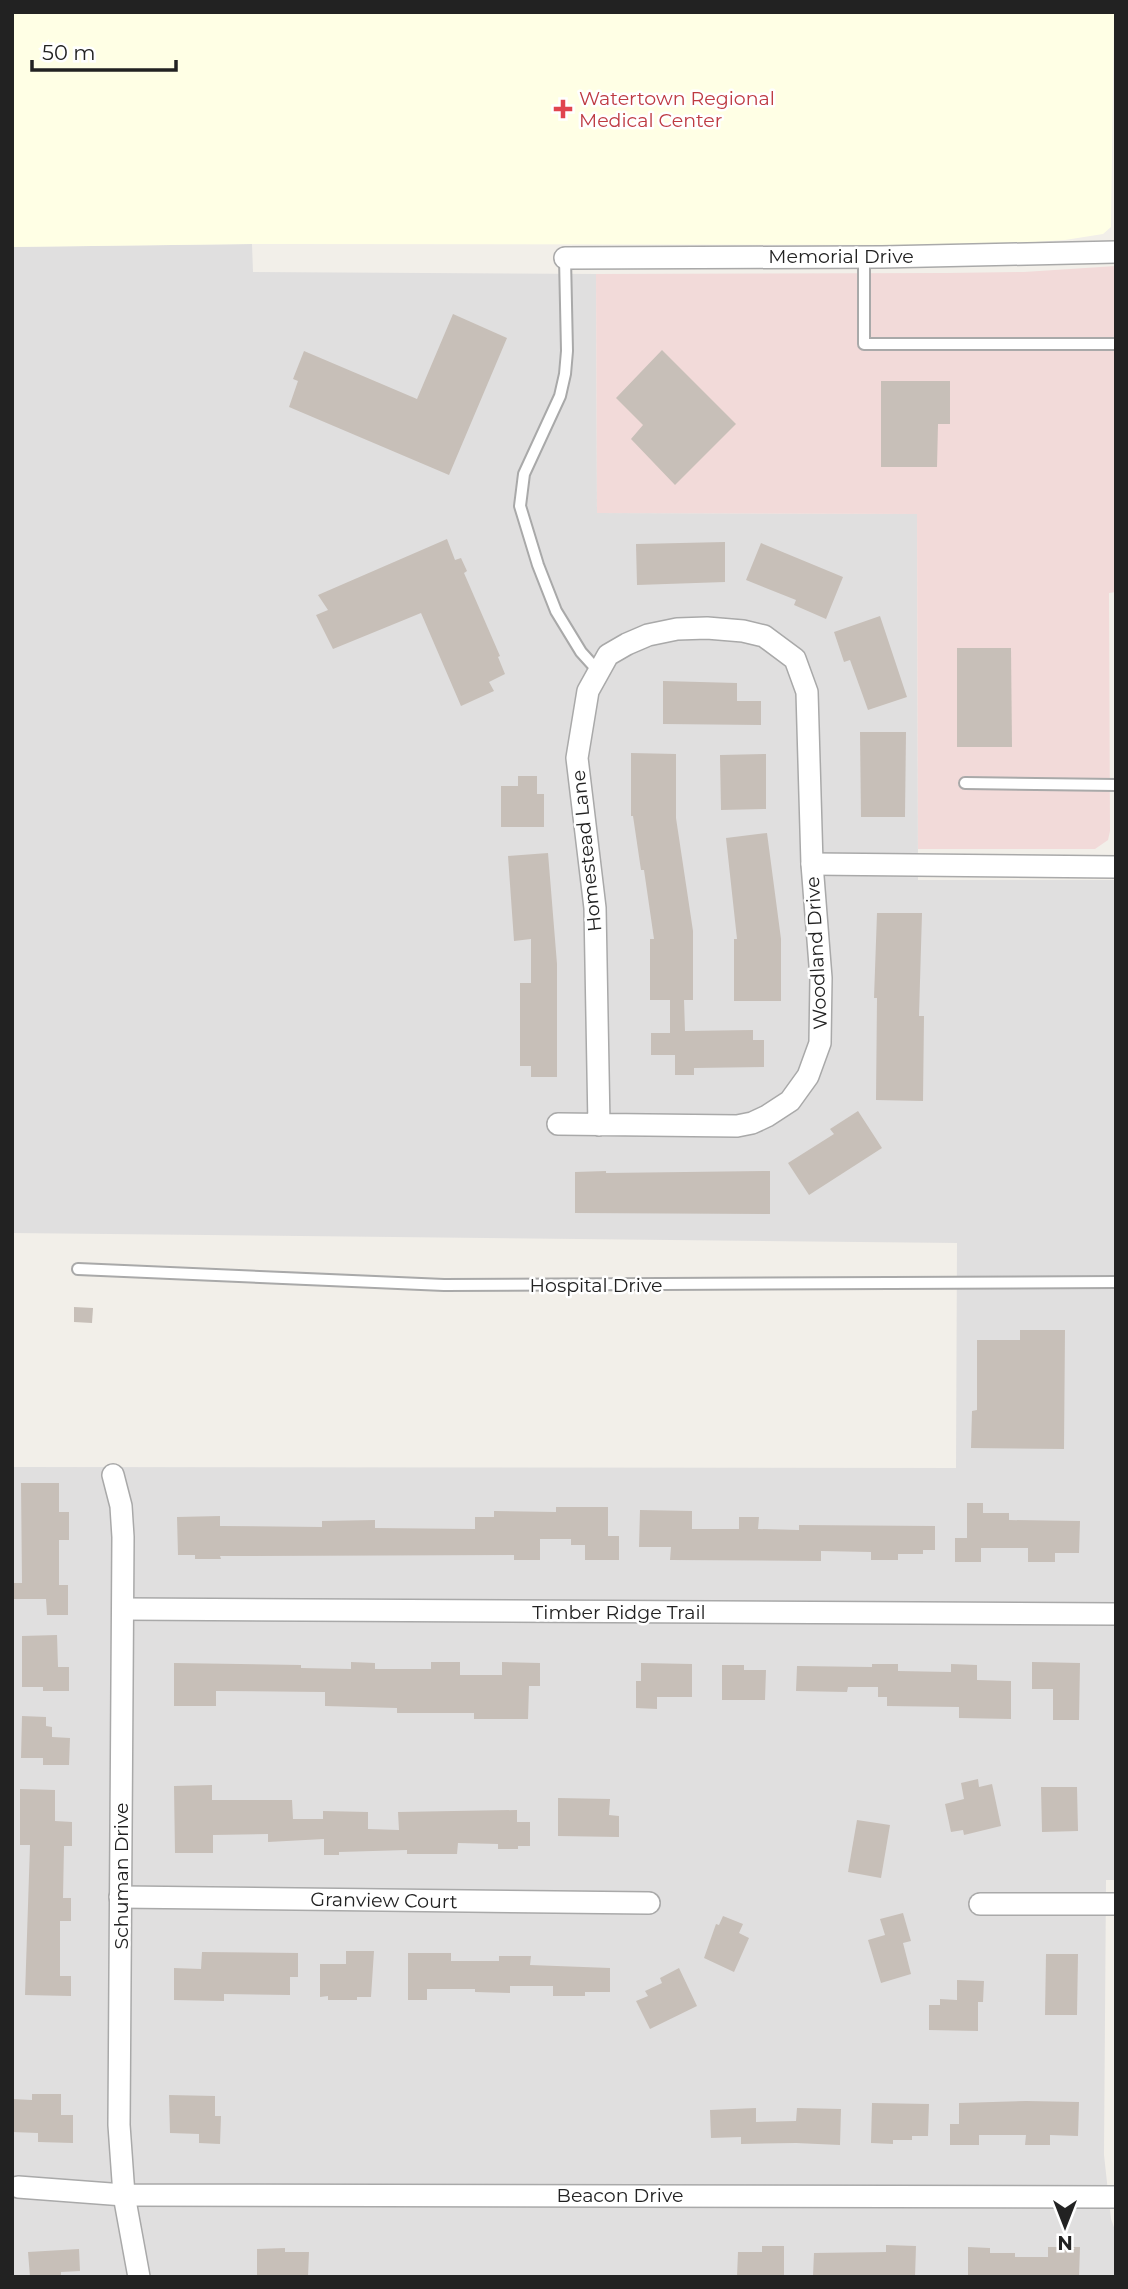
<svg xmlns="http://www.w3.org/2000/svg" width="1128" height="2289" font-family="Montserrat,sans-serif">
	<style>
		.residential { fill: #e0dfdf }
		.commercial { fill: #f2dad9 }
		.education { fill: #ffffe5 }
		.building { fill: #c7bfb8 }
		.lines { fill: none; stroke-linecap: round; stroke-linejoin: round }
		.service-casing { stroke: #a9a9a9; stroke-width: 14 }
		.minor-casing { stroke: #a9a9a9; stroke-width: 24 }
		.service { stroke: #fff; stroke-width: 10 }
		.minor { stroke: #fff; stroke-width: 21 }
		.health-dot { fill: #e0444e; stroke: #fff; stroke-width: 2.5 }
		.labels { text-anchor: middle; stroke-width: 5; stroke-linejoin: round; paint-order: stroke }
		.health-label { font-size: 19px; fill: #be3a42; stroke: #fff; text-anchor: start }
		.street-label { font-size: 19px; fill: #222; stroke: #fff }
	</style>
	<rect width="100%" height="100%" fill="#f2efe9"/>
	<path class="residential" d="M252,244l1,28 343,2 1,239 320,1 1,366h198v1000h-10l-2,275 7,64 5,14v44h-1104v-810l944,1 1,-225 -945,-10v-986z"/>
	<path class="commercial" d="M1116,266v326l-7,1 1,238 -2,9 -13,9h-177l-1,-335 -320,-1 -1,-239 350,-1 78,-1z"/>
	<path class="education" d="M12,12h1102l-3,215 -8,7 -38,6 -74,5 -739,-1 -240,3z"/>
	<g class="building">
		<path d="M453,314l54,24 -58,137 -160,-68 9,-26 -5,-2 11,-28 113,48z"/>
		<path d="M662,350l74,74 -61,61 -44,-46 12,-14 -27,-27z"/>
		<path d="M881,381h69v43h-12l-1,43h-56z"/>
		<path d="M447,539l8,21 6,-2 6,13 -3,2 36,83 -2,1 7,17 -16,8 5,9 -33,15 -40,-93 -88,36 -17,-34 12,-5 -10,-15z"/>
		<path d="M725,542v40l-88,3 -1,-41z"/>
		<path d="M761,543l82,34 -17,42 -32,-14 2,-5 -50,-20z"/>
		<path d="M880,616l27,81 -39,13 -18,-50 -6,2 -10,-30z"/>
		<path d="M957,648h54l1,99h-55z"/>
		<path d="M663,681l74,2v18h24v24l-98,-1z"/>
		<path d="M860,732h46l-1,85h-44z"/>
		<path d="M631,753l45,1v64l17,113v69h-9l1,31 68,-1v10h11v27l-70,1v7h-19v-20h-24v-22h19v-33h-20v-61h4l-10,-69h-3l-8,-54h-2z"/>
		<path d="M766,754v55l-45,1 -1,-55z"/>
		<path d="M518,776h19v18h7v33h-43v-41h17z"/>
		<path d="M767,833l14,106v62h-47v-62h3l-11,-101z"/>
		<path d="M548,853l9,111v113h-26v-11h-11v-83h11v-44l-17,2 -6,-85z"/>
		<path d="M877,913h45l-3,103h5l-1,85 -47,-1 1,-102h-3z"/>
		<path d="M858,1111l24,37 -73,47 -21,-32 46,-29 -4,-5z"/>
		<path d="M606,1171v2l164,-2v43l-195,-1v-41z"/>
		<path d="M74,1307l19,1 -1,15 -18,-1z"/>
		<path d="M1020,1330h45l-1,119 -93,-1 1,-37 5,-1v-70h43z"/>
		<path d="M21,1483h38v29h10v28h-10v45h9v30h-21l-1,-16h-34v-16h10z"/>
		<path d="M967,1503h16v10h26v7l71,1 -1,32h-24v9h-27v-14h-47v14h-26v-24h12z"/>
		<path d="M556,1507h52v29h11v24h-34v-15h-14v-6h-31v21h-26v-5l-294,1 1,3h-26v-4h-17l-1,-38 43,-1v10l102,1v-6l53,-1v8l100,1v-12h19v-6l62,1z"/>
		<path d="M640,1510l52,1v18h47v-12h20l-1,12 41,1v-5l136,1v24h-12v4h-25v6h-27v-8l-50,-1v10l-151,-1 1,-13h-32z"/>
		<path d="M57,1635l1,32h11v24h-26v-4h-21v-51z"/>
		<path d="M351,1662l24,1v6h56v-7h29v13h42v-13l38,1v23h-11l-1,33h-54v-6h-77v-5l-72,-2v-14l-109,-1v15h-42v-43l127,2v3l50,1z"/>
		<path d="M1032,1662l48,1 -1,57h-26v-31h-21z"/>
		<path d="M641,1663l51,1v33h-35v12l-21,-1v-27h5z"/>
		<path d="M872,1664h26v7l53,1v-8l26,1v15l34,1v38l-52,-1v-11l-72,-1v-9h-9v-10h-30l-1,5 -51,-1 1,-25 75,1z"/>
		<path d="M722,1665h22v5h22l-1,30h-43z"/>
		<path d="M22,1716l24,1v9l6,1v10l18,1 -1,27h-26v-7h-22z"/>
		<path d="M978,1779l1,8 13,-3 9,42 -37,9 -1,-5 -12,2 -6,-28 19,-5 -3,-16z"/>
		<path d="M212,1785v15h80l1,19h30v-8l45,1v17l31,1 -1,-18 119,-2v12h13v24h-12v3h-20v-5l-40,-1 -1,11h-50v-4l-68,2v3h-15v-16l-56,3v-8l-55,1v18h-38l-1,-67z"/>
		<path d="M1041,1787h36l1,44 -36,1z"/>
		<path d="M20,1789l35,1v31l17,1v24h-8l-1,52h8v23h-11v55h11v20l-46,-1 5,-150h-10z"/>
		<path d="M558,1798l52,1 -1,16 10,1v21l-61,-1z"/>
		<path d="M857,1820l33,5 -9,53 -33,-6z"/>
		<path d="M903,1913l8,28 -8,2 8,31 -30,9 -13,-43 17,-5 -5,-16z"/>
		<path d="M723,1916l20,8 -4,9 10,5 -15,34 -30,-14 12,-34 3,1z"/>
		<path d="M346,1951h28l-3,46h-14v3h-29v-4l-8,1v-33h26z"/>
		<path d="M202,1952l96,1v24h-8v18l-66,-1v7l-50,-1v-32l27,1z"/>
		<path d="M408,1953h43v8h48v-5h32l-1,9 80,3v24h-25v4h-32v-10h-43v7l-35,-1v-3h-48v11h-19z"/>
		<path d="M1046,1954h32l-1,61h-32z"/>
		<path d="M679,1968l18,38 -47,23 -14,-28 12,-5 -3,-5 17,-8 -2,-5z"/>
		<path d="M957,1980l27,1 -1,21h-5v29l-49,-1v-25h11v-6l17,1z"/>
		<path d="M32,2094h29v21h12v28l-35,-1v-9l-26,-1v-33l20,1z"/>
		<path d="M169,2095l46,1v20h6l-1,28 -21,-1v-9l-29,-1z"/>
		<path d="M1026,2101l53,1 -1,34 -28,-1v10h-25l1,-10h-47v10h-29v-21h9v-21z"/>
		<path d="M872,2103l57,1 -1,32h-16v4h-19v4l-22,-1z"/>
		<path d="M756,2108v14l40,-1 1,-13 44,1 -1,36 -44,-2 -55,1v-7l-30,1 -1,-28z"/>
		<path d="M886,2245l30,1 -1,31 -102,-1 1,-23 72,-1z"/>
		<path d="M762,2246h22v31h-47l1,-25h24z"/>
		<path d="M968,2247l22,1v5h25v4h33v-10h32l-1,30h-111z"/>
		<path d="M285,2248v4h24l-1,25h-51v-28z"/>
		<path d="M79,2249l1,22 -19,1v5h-31l-2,-25z"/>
	</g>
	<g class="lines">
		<defs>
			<g id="service">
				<path d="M864,257v87h252"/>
				<path d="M565,258l2,93 -2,23 -5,22 -36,78 -4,32 18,59 18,46 25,41 18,20"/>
				<path d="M965,783l151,2"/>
				<path d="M78,1269l366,16 672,-3"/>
			</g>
			<g id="minor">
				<path d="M565,258l317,-1 234,-5"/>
				<path d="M812,864l304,3"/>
				<path d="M558,1124l179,2 15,-3 15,-7 23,-15 18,-25 12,-33 1,-65 -9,-114 -5,-172 -12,-33 -31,-23 -21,-5 -36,-3 -30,1 -29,6 -21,9 -19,11 -20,36 -11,67 18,150 4,217"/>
				<path d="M113,1475l8,31 2,31 -4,588 5,70 15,82"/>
				<path d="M123,1609l993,5"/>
				<path d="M120,1897l529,6"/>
				<path d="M980,1904h136"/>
				<path d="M18,2187l106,8 992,2"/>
			</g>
		</defs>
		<use href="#service" class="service-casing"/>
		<use href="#minor" class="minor-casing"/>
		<use href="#service" class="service"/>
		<use href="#minor" class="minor"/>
	</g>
	<path class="health-dot" d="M559.5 98.5h7v7h7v7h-7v7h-7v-7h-7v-7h7z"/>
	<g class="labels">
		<g class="health-label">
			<text x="579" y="105">Watertown Regional<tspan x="579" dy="22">Medical Center</tspan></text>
		</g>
		<g class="street-label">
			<text x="841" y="263">Memorial Drive</text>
			<text transform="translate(586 851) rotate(-96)" y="7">Homestead Lane</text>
			<text transform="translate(816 953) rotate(-93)" y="7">Woodland Drive</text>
			<text x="596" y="1292">Hospital Drive</text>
			<text x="619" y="1619">Timber Ridge Trail</text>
			<text transform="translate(121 1876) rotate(-90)" y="7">Schuman Drive</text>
			<text transform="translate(384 1900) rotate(1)" y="7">Granview Court</text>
			<text x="620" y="2202">Beacon Drive</text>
		</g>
	</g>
	<rect width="1128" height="2289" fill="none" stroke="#222222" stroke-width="28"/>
	<g transform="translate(1065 2226) rotate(180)" stroke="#ffffff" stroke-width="5" paint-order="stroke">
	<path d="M0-5L12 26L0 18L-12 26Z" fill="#222222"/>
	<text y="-10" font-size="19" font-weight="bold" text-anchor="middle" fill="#222222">N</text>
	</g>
	<path d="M32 60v10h144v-10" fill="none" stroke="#222222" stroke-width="3.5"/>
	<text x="42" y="60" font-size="21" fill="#222222" stroke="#ffffff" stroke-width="5" paint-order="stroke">50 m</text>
</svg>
